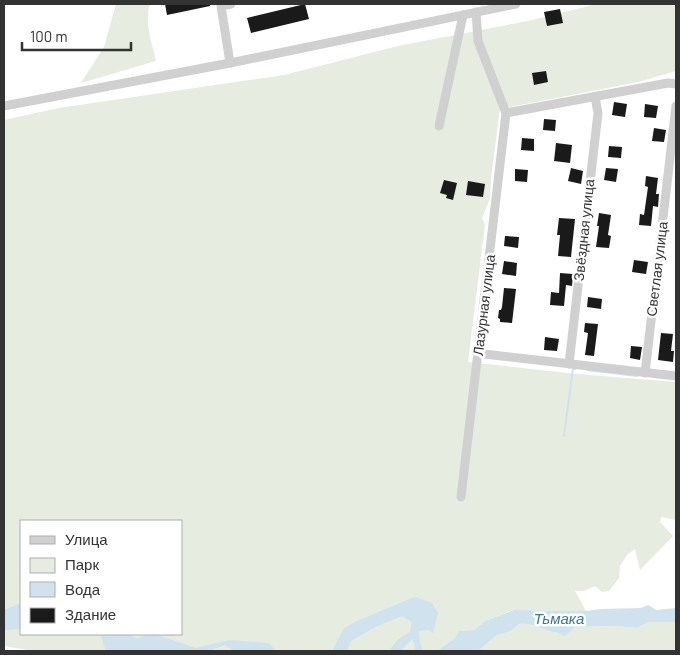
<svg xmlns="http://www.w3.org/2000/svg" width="680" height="655" font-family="Barlow,sans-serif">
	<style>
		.green { fill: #e6ecdf; fill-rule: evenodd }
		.water { fill: #cfe2ee }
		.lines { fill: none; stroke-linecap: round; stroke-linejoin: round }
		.stream { stroke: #cfe2ee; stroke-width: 2 }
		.building { fill: #1a1a1a }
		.minor { stroke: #d0d0d0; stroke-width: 9 }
		.labels { text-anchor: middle; stroke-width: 5; stroke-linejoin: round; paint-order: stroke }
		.street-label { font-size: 14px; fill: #333; stroke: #fff }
		.water-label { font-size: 15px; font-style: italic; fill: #3f7597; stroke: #fff }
	</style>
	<rect width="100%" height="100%" fill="#fff"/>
	<g class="green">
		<path d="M116,4h34c-6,18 2,39 6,57l-75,22 23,-36z"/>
		<path d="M597,4h79v67l-38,11 -138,27 -9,69 -1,21 -8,19 3,7 -17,137 109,12 99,8v138l-15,-3 -1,5 13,14 -33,34 -5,-21 -7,5 -8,12 -1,12 -10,13 -7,1 -7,-6 -11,5h-9l11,20 -73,-1 -28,11 -11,9 -15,1 -4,7 -18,13h-403l-30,-5v-526l55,-12 225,-33 114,-29 130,-25zM21,521h160v113h-160z"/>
		<path d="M649,622h27v29h-198l19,-16 14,-4 8,-7c10,-1 15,2 25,5 7,3 14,3 21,6l10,-8 40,-1 22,2z"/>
	</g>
	<g class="water">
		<path d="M415,597l17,6 6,10 -5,20 -5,-3 -9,1 1,12 3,8h-9l1,-6 -3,-6 -12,12h-11l8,-11 13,-8 2,-10 -10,-6 -25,10 -26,15 -4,10h-15l12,-23 15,-8z"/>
		<path d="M21,603v26l-17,1v-20z"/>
		<path d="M648,605l8,5 20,-2v14h-27l-12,6 -22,-2 -40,1 -10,9c-7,-4 -14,-4 -21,-7 -10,-3 -15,-6 -25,-5l-8,7 -14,4 -19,16h-41l18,-13 4,-7 15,-1 11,-9 29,-11 72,1 15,-2 40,-1z"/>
		<path d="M100,634h28l8,4 18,-4 42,14 33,-8 40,3 7,8h-42l-9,-6 -17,6h-102z"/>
	</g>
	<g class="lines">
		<g class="stream">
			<path d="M587,370l50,6"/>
			<path d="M564,436l9,-68 2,1"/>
		</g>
	</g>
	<g class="building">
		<path d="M165,4h45v2l-43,9z"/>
		<path d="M305,4l4,15 -58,14 -4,-15z"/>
		<path d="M560,9l3,14 -16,3 -3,-14z"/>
		<path d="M546,71l2,11 -14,3 -2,-12z"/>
		<path d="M614,102l13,2 -2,13 -13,-2z"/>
		<path d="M645,104l13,2 -2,12 -12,-1z"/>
		<path d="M544,119l12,1 -1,11 -12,-1z"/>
		<path d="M654,128l12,2 -2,12 -12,-1z"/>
		<path d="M522,138l12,1v12l-13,-1z"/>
		<path d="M556,143l16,2 -2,18 -16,-2z"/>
		<path d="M609,146l13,1 -1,11 -13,-1z"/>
		<path d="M571,168l12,3 -2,13 -13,-3z"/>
		<path d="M606,168l12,1 -2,13 -12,-2z"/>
		<path d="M515,169l13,1 -1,12 -12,-1z"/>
		<path d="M646,176l12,2 -2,16h3l-1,13 -5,-1 -2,20 -12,-1 1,-11 4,1 4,-28 -3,-1z"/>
		<path d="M444,180l13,3 -4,17 -7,-2 1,-3 -7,-2z"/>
		<path d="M468,181l17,3 -2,13 -17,-2z"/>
		<path d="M599,213l12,2 -3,20 3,1 -2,12 -13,-1 3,-21h-2z"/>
		<path d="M559,218l16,1 -4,38 -13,-1 2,-21h-3z"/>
		<path d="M505,236l14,1 -1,11 -14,-2z"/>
		<path d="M634,260l14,2 -2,12 -14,-2z"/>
		<path d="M504,261l13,2 -1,13 -14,-2z"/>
		<path d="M560,273l13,1 -1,12 -6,-1 -2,21 -14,-1 1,-13 8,1z"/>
		<path d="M504,288l12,1 -4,34 -12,-1v-3l-2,-1 1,-8h2l1,-3z"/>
		<path d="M588,297l14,2 -1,10 -14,-2z"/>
		<path d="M585,323l13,1 -4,32 -9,-1 3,-22 -4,-1z"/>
		<path d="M661,333l12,1 -2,17h3l-1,11 -15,-2z"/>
		<path d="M545,337l14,2 -2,12 -13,-1z"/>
		<path d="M631,346l11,1 -2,13 -10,-2z"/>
	</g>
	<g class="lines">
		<g class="minor">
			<path d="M230,63l-9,-57 10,-2"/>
			<path d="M4,106l226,-43 286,-59"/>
			<path d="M506,113l162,-30 8,1"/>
			<path d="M439,126l24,-111"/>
			<path d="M479,350l5,4 192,22"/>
			<path d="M569,364l29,-251 -3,-16"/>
			<path d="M645,373l31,-267"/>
			<path d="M461,497l45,-384 -28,-72 -2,-29"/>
		</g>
	</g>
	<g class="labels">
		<g class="street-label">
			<text transform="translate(584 230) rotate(-84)" y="5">Звёздная улица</text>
			<text transform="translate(657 269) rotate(-83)" y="5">Светлая улица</text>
			<text transform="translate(484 305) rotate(-83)" y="5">Лазурная улица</text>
		</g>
		<g class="water-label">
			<text x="559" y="624">Тьмака</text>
		</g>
	</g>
	<rect width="680" height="655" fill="none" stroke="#333333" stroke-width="10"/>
	<rect x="20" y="520" width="162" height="115" fill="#ffffff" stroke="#adadad"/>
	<rect x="30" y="536" width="25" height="8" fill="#d0d0d0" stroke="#adadad"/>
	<text x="65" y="545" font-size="15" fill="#333333">Улица</text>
	<rect x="30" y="558" width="25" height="15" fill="#e6ecdf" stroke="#adadad"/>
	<text x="65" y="570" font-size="15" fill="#333333">Парк</text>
	<rect x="30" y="582" width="25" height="15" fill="#cfe2ee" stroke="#adadad"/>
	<text x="65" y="595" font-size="15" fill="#333333">Вода</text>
	<rect x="30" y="608" width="25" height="15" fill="#1a1a1a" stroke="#adadad"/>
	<text x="65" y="620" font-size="15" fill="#333333">Здание</text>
	<path d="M22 42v8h109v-8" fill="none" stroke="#333333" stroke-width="2.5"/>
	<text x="30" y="42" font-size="15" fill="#333333" stroke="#ffffff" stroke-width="4" paint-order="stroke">100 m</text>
</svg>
